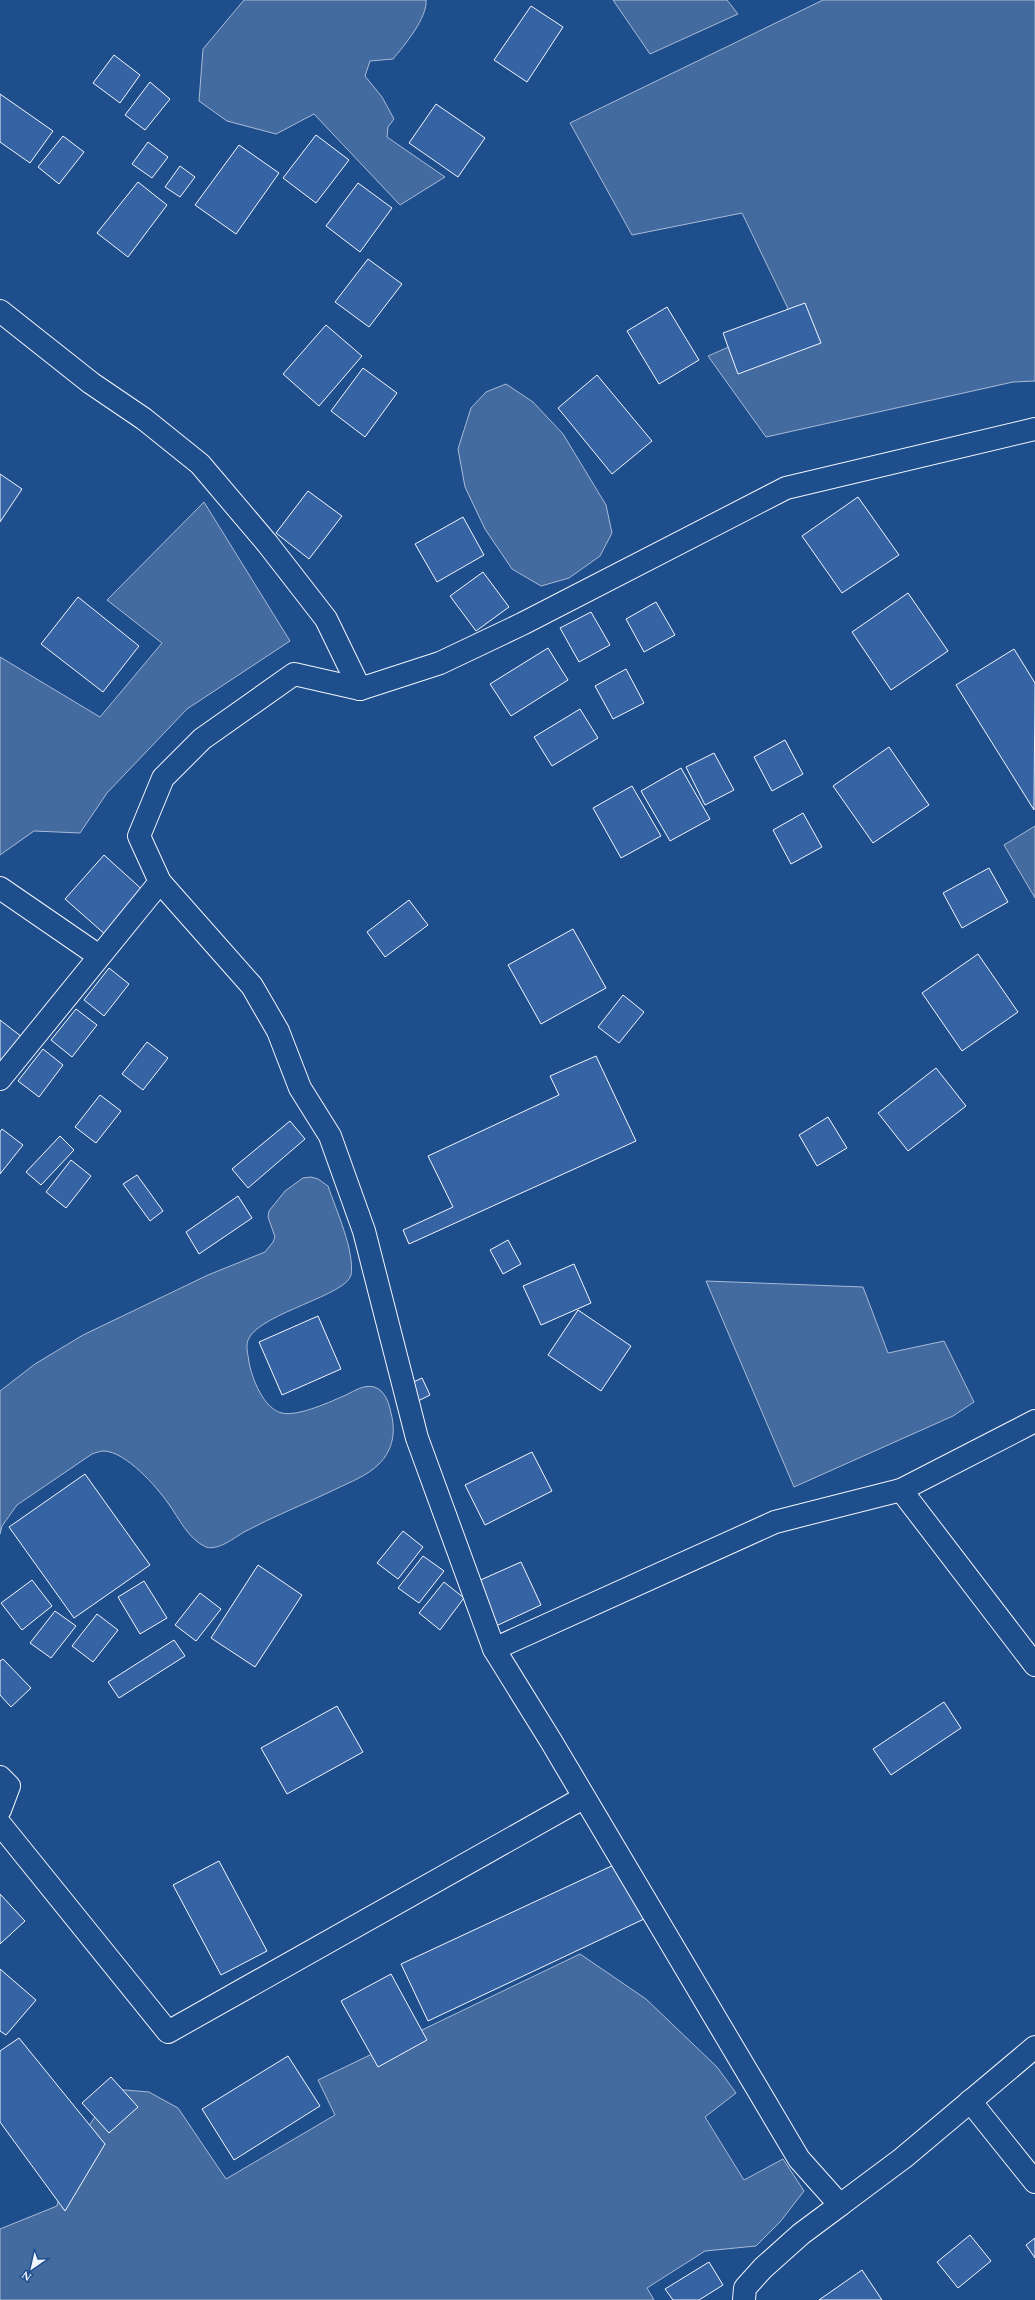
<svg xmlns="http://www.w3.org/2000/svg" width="1035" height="2300" font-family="Spectral,serif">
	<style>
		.water { fill: #446ba0; stroke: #a8bbd7 }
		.building { fill: #3563a3; stroke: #f2f6ff }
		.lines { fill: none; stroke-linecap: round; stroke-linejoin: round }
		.minor-casing { stroke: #f2f6ff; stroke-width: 24 }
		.minor { stroke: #1f4e8c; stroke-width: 22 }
	</style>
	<rect width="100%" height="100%" fill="#1f4e8c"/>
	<g class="water">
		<path d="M244,0h182c2,17 -22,46 -33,59l-23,2 -5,15 17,21 12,22 -6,8 -1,10 58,40 -45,28 -86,-91 -38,20 -49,-13 -28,-20 4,-52z"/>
		<path d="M613,0h114l11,14 -88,40z"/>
		<path d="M823,0h212v381l-22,1 -247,55 -58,-81 85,-37 -51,-106 -110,22 -62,-112z"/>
		<path d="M506,384l27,18 30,32 43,71 6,28 -12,23 -31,22 -28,8 -29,-17 -27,-40 -20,-42 -7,-38 13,-41 15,-16z"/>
		<path d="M204,502l86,139 -103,68 -80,84 -27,40 -46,-2 -34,24v-198l100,60 62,-74 -55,-43z"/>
		<path d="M1035,826v72l-31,-53z"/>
		<path d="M311,1177l7,2 10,7c8,24 27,65 23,89 -4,20 -89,38 -102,63 -4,7 -1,16 0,24 3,17 15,47 33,51 16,4 50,-12 64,-18 8,-4 19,-11 28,-8 11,3 15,16 17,26 5,19 2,37 -12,51 -12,12 -29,18 -43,25 -31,15 -62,27 -92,43 -10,6 -26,19 -38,15 -18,-8 -27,-29 -38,-44 -12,-17 -42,-51 -64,-52 -4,0 -9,2 -12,3l-75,51 -15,21 -2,8v-143l35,-27 48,-29 125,-60 57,-23 8,-10 2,-5 -7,-20 1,-6 16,-20 18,-13z"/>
		<path d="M706,1281l157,6 25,66 56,-12 30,61 -21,14 -159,71z"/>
		<path d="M580,1954l66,45 71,68 19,26 -31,24 39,63 39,-21 21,32 -24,31 -24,24 -51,5 -58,37 7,12h-654v-71l57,-23 13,-51 43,-66 36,3 29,16 48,71 109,-64 -17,-35z"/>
	</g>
	<g class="building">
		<path d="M531,6l32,21 -36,55 -33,-22z"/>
		<path d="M114,55l26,20 -20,28 -27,-20z"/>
		<path d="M150,82l20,17 -25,31 -20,-15z"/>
		<path d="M0,94l53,37 -23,32 -30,-21z"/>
		<path d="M436,104l49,34 -27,39 -49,-34z"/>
		<path d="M316,135l33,25 -33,43 -33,-25z"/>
		<path d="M63,136l21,16 -25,32 -21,-17z"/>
		<path d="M148,142l20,15 -16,21 -20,-14z"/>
		<path d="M239,145l40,28 -43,61 -41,-29z"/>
		<path d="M180,166l15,11 -15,20 -15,-10z"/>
		<path d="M138,182l29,23 -39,52 -31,-24z"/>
		<path d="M358,183l34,25 -32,44 -34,-26z"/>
		<path d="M368,259l34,25 -33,43 -34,-25z"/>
		<path d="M805,303l16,40 -83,31 -15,-41z"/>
		<path d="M667,307l32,53 -40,24 -32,-53z"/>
		<path d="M326,325l36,31 -43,50 -36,-32z"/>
		<path d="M363,368l34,25 -32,44 -34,-26z"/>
		<path d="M597,375l55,66 -40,33 -54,-66z"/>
		<path d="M0,474l22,15 -22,33z"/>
		<path d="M308,491l34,25 -33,43 -33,-26z"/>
		<path d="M858,497l41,58 -57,38 -40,-57z"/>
		<path d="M463,517l21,38 -47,27 -22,-38z"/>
		<path d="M483,572l26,35 -33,24 -26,-35z"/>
		<path d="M908,593l40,58 -57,39 -39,-58z"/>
		<path d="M78,597l61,49 -36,46 -62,-48z"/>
		<path d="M656,602l19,33 -31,17 -18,-33z"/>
		<path d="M591,612l19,33 -31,17 -19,-34z"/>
		<path d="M548,648l20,32 -57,36 -21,-32z"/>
		<path d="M1014,649l21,34 -1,127 -78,-125z"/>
		<path d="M626,669l18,34 -31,16 -18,-33z"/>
		<path d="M580,709l18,29 -46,28 -18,-29z"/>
		<path d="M785,740l18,34 -31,17 -18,-34z"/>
		<path d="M889,747l40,58 -56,38 -40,-57z"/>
		<path d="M714,753l20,37 -29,15 -19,-38z"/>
		<path d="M681,768l29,51 -40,22 -29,-50z"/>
		<path d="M632,786l29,50 -40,22 -28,-50z"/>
		<path d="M803,813l19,34 -31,17 -18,-34z"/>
		<path d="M104,855l42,38 -39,43 -42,-37z"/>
		<path d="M989,868l19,34 -46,26 -19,-35z"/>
		<path d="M409,900l19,25 -43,32 -18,-25z"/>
		<path d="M573,929l33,59 -65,36 -33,-59z"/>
		<path d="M978,954l40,58 -56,39 -40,-58z"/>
		<path d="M109,968l20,16 -25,32 -20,-16z"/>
		<path d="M623,995l21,17 -25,31 -21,-16z"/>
		<path d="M76,1009l21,16 -25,32 -21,-17z"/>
		<path d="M0,1020l22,17 -22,28z"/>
		<path d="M147,1042l21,16 -25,32 -21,-16z"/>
		<path d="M43,1049l20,16 -24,32 -21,-16z"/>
		<path d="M596,1056l40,85 -227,103 -6,-14 50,-23 -25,-51 131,-61 -9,-19z"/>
		<path d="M936,1068l30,38 -58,45 -30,-38z"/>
		<path d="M100,1095l21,16 -25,32 -21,-16z"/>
		<path d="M828,1117l19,31 -30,18 -18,-31z"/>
		<path d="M290,1121l15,18 -57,49 -16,-19z"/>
		<path d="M2,1129l21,16 -23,29v-42z"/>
		<path d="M60,1136l14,14 -33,35 -15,-13z"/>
		<path d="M71,1160l20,16 -25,32 -20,-16z"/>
		<path d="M137,1175l26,36 -13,10 -27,-37z"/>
		<path d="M238,1196l14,22 -53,36 -13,-22z"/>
		<path d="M508,1240l13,24 -18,10 -13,-24z"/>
		<path d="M574,1264l17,39 -50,22 -18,-39z"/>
		<path d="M578,1310l53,36 -30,45 -53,-36z"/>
		<path d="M318,1316l23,53 -59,26 -23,-53z"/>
		<path d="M422,1378l8,17 -20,10 -9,-17z"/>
		<path d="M532,1452l20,39 -67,34 -20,-40z"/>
		<path d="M85,1474l65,91 -76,53 -65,-91z"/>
		<path d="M403,1531l20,16 -25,32 -21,-16z"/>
		<path d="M423,1556l21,15 -25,32 -21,-15z"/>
		<path d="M521,1562l20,43 -45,21 -20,-44z"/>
		<path d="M258,1565l44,30 -47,72 -44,-29z"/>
		<path d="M32,1580l20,26 -30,24 -21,-27z"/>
		<path d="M144,1581l23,37 -27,16 -22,-37z"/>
		<path d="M444,1582l20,16 -24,32 -21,-17z"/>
		<path d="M200,1593l21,16 -25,32 -21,-16z"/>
		<path d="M55,1611l21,15 -25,32 -21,-15z"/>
		<path d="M97,1614l21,16 -25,32 -21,-16z"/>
		<path d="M174,1640l11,16 -66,42 -11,-16z"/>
		<path d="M3,1659l28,29 -20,19 -11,-12v-34z"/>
		<path d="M944,1702l17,26 -70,47 -18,-26z"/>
		<path d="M337,1706l26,46 -76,42 -26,-46z"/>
		<path d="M219,1861l48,90 -46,24 -48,-90z"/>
		<path d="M618,1863l26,56 -216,102 -27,-57z"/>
		<path d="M0,1894l25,27 -25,23z"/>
		<path d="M0,1969l36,31 -30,35 -6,-4z"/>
		<path d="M391,1974l36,66 -49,27 -37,-66z"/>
		<path d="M19,2038l86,106 -40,67 -65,-89v-71z"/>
		<path d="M288,2056l32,50 -86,54 -32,-51z"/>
		<path d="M111,2077l27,30 -29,26 -27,-30z"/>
		<path d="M970,2235l21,26 -33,27 -21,-26z"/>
		<path d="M1035,2238v20l-9,-13z"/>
		<path d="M709,2262l14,23 -24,15h-26l-8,-11z"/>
		<path d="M862,2270l20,30h-63z"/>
	</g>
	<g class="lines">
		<defs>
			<g id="minor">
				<path d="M0,311l91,72 53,36 56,45 67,79 59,76 34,70"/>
				<path d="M0,888l99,68"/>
				<path d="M0,1079l160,-197"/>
				<path d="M901,1490l134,175"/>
				<path d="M494,1649l-77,-211 -53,-207 -34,-95 -30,-48 -22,-57 -26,-45 -92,-104 -21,-46 24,-58 39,-39 92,-65 66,15 80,-26 82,-39 264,-136 249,-59"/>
				<path d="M0,1777l9,9 -9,24"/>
				<path d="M0,1824l168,208 415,-234"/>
				<path d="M970,2101l65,81"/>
				<path d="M840,2205l63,-47 132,-111"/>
				<path d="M744,2300l1,-12 18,-20 38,-34 39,-29 -41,-46 -248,-418 -57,-92 281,-127 126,-32 134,-69"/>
			</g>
		</defs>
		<use href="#minor" class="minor-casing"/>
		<use href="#minor" class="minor"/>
	</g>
	<g transform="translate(32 2268) rotate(214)" stroke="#1f4e8c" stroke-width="3" paint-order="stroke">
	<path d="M0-3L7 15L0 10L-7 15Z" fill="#f2f6ff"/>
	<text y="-6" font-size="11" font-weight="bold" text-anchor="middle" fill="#f2f6ff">N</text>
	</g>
</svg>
